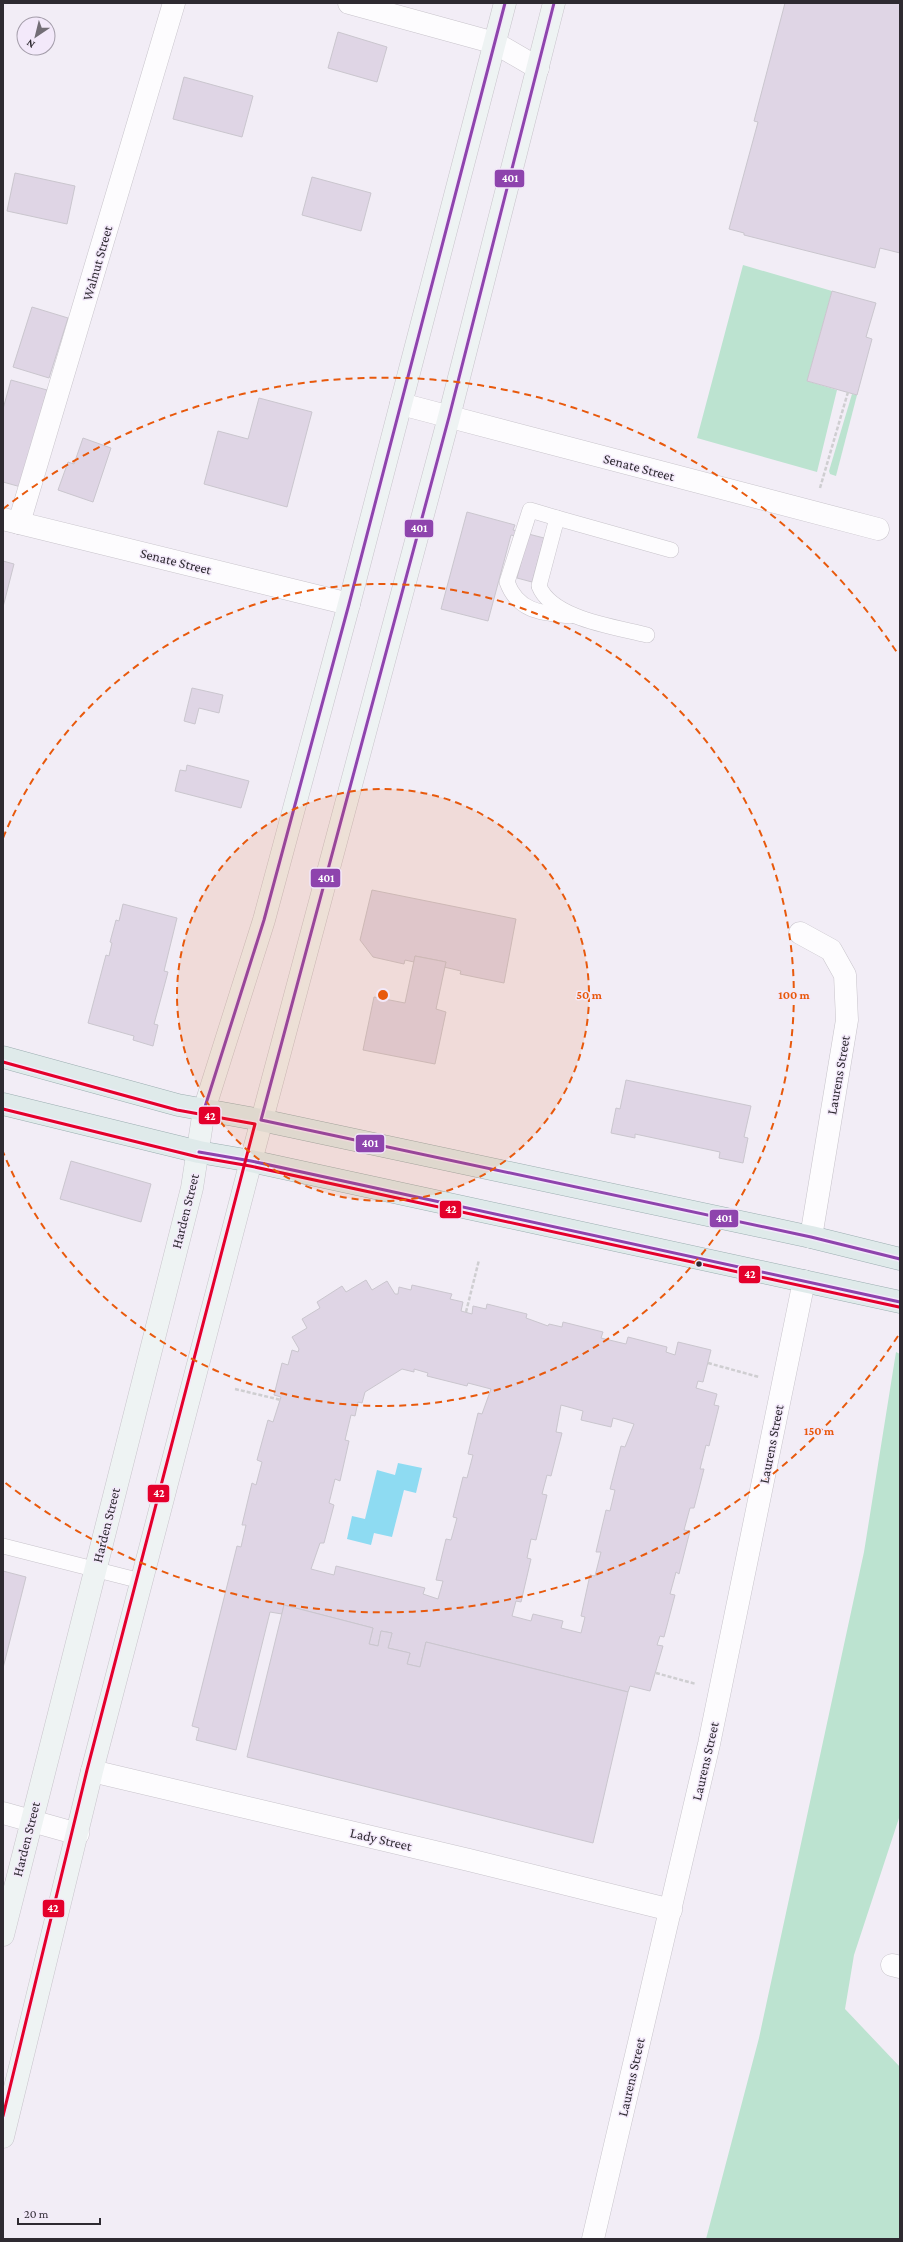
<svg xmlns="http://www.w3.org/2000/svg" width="903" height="2242" font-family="'Crimson Pro',serif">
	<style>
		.green { fill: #bce3d0 }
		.water { fill: #8edbf2 }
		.building { fill: #dfd5e5; stroke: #cac6ce; fill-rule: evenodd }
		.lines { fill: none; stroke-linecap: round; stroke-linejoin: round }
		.service-casing { stroke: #c8c4cb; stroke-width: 16 }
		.minor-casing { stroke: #c8c4cb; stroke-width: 23 }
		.secondary-casing { stroke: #c8c4cb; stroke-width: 23 }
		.primary-casing { stroke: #9caeb1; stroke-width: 23 }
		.path { stroke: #cfced1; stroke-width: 2.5; stroke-dasharray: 4 2; stroke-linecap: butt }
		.service { stroke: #fdfcfe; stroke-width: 15 }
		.minor { stroke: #fdfcfe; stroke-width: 22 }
		.secondary { stroke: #eef3f3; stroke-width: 22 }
		.primary { stroke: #dfeaea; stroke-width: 22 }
		.bus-1-casing { stroke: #f3e9fa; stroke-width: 6 }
		.bus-2-casing { stroke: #f3e9fa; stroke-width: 6 }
		.bus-1 { stroke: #8e44ad; stroke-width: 3 }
		.bus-2 { stroke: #e4002b; stroke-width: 3 }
		.ring { fill: none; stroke: #e8590c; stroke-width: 2; stroke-dasharray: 7 5 }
		.bus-dot { fill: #2e2a31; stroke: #f3e9fa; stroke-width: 1.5 }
		.labels { text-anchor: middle; stroke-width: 3; stroke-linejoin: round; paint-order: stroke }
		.street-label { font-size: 14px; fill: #2e2a31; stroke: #f3e9fa }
		.centre { fill: #e8590c; stroke: #f3e9fa; stroke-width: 2 }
		.ring-label { font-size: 12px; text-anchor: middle; font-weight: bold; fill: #e8590c; stroke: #f3e9fa; stroke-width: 3; stroke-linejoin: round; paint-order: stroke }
		.line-badge { stroke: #f3e9fa; stroke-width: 1.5 }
		.badge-label { font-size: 11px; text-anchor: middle; font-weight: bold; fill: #fff }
	</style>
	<rect width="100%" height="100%" fill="#f2edf6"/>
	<g class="green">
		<path d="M743,265l89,26 -25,90 30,9 -20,82 -120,-34z"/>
		<path d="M852,394l5,1 -21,81 -6,-2 -1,-3z"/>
		<path d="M896,1352l4,2v461l-46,140 -9,54 55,58v172h-194l53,-201 105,-486z"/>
	</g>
	<path class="water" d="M398,1463l24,5 -6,25 -12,-3 -12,47 -18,-4 -3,12 -24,-6 5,-23 13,3 12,-49 18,5z"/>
	<g class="building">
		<path d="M785,3h115v250l-20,-5 -5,20 -131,-33v-2l-15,-4 29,-107 -4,-1z"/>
		<path d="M338,32l49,15 -10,35 -49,-14z"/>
		<path d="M184,77l69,19 -11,41 -69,-18z"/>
		<path d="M15,173l60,13 -8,38 -60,-13z"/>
		<path d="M312,177l59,16 -10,38 -59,-16z"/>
		<path d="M832,291l44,12 -10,34 6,2 -15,56 -50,-14z"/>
		<path d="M32,307l36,11 -19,60 -36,-11z"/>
		<path d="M11,380l36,10 -26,97 -18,-5v-73z"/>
		<path d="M259,398l53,14 -25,95 -83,-23 14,-53 30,8z"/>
		<path d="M83,438l28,10 -18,54 -35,-12 10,-28 6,2z"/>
		<path d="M467,512l48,13 -2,5 31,8 -12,44 -15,-4 10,-39 -16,-4 -23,86 -47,-12z"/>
		<path d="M3,561l11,3 -11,43z"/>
		<path d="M192,688l31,7 -4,18 -20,-5 -4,16 -11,-3z"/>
		<path d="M187,765l62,16 -8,27 -66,-17 5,-21 6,1z"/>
		<path d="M372,890l144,29 -12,64 -44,-9 1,-3 -17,-4 2,-5 -31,-6 -1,6 -9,-2 -1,4 -31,-7 -13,-17z"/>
		<path d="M123,904l54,14 -13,53 4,1 -14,52 4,1 -5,21 -20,-6 1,-4 -46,-13 18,-68 3,1 3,-13 -2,-1 6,-22 3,1z"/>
		<path d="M415,956l31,6 -10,47 10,3 -11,52 -72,-14 11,-53 31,6z"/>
		<path d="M626,1080l125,26 -7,31 4,1 -5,25 -24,-5 1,-6 -85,-18v4l-24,-5 5,-25 4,1z"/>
		<path d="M71,1161l80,23 -10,38 -81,-23z"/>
		<path d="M366,1280l6,10 15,-9 8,13h3l1,-7 12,3 1,-5 40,9 -2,5 13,3 -2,9 11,3 1,-8 13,3 1,-5 40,10 -1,4 22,8 1,-2 13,3 1,-5 40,10 -2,6 25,6 2,-7 39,10 -1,5 9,3 3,-13 33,8 -8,32 -5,-1 -2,7 21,6 -3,11 5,1 -10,40 -3,-1 -6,24h4l-10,39h-4l-6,22 6,1 -11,43 -3,-2 -6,22 5,1 -11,42 -4,-1 -3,9 6,1 -13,45 -20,-5 -2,6 -202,-50 -6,25 -13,-3 3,-11 -22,-5 4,-15 -11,-2 -3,15 -9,-2 4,-16 -89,-23 -2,9 -12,-2 -34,138 -40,-10 3,-12 -7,-2 45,-180 4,1 5,-22h-4l10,-42 4,2 6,-23 -5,-2 11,-40 5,2 8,-25 -7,-2 8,-32 6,2 4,-15 6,2 1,-3 -7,-12 15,-9 -5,-9 18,-11 -3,-6 25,-16 4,6zM402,1369l12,3v-3l14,4 -1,3 40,10 1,-3 23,6 -9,25 -4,-1 -10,41 5,1 -6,23 -4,-1 -10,40 4,1 -6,22 -5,-1 -10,41 7,1 -5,18 -15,-5 2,-6 -89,-22 -2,9 -23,-6 9,-26h4l10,-38 -5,-2 6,-24 5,2 9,-40 -4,-1 6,-25 4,1 3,-14 4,1 3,-11zM561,1405l22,6 -2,9 30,7 2,-9 21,6 -9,23 -4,-1 -11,43 5,1 -5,21 -4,-1 -10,42h5l-6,24 -5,-1 -9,41 4,1 -4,16 -20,-5 2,-7 -30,-7 -2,7 -19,-5 4,-15 5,1 10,-43 -4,-1 4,-19 5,1 11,-45 -5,-1 5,-19 4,1 11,-43 -6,-1z"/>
		<path d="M3,1571l23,6 -23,91z"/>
		<path d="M284,1605l89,23 -4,16 9,2 3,-15 11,2 -4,15 22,5 -3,11 13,3 6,-25 202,50 -35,151 -346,-86z"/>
	</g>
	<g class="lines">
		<defs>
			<g id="service">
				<path d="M557,518l-27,-8 -23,72c11,30 35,31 63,34"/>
				<path d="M647,635c-31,-8 -95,-16 -108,-49l18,-68 114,32"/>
				<path d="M3,1546l138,35"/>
			</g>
			<g id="minor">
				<path d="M349,3l146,40 43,25"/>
				<path d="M401,404l477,125"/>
				<path d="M3,519l346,85"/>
				<path d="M19,523l155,-520"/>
				<path d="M800,933l31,17 14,25 2,45 -36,217"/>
				<path d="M92,1771l377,89 202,50"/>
				<path d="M3,1813l75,21"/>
				<path d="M892,1965l8,2"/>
				<path d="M593,2239l116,-495 95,-463"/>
			</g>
			<g id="secondary">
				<path d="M3,1935l189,-747 12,-78 60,-190 85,-316 156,-601"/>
				<path d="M3,2137l89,-366 159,-610 198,-744 105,-414"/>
			</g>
			<g id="primary">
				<path d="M3,1057l175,48 83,15 550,117 89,22"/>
				<path d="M3,1104l196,48 52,9 649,141"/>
			</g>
		</defs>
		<use href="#service" class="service-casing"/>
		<use href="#minor" class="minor-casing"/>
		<use href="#secondary" class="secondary-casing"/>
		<use href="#primary" class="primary-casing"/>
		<g class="path">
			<path d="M820,488l28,-96"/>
			<path d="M466,1312l13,-52"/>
			<path d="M708,1363l51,14"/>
			<path d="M235,1389l46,11"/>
			<path d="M656,1673l40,11"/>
		</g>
		<use href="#service" class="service"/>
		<use href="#minor" class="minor"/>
		<use href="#secondary" class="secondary"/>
		<use href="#primary" class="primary"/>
		<defs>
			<g id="bus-1">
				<path d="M554,3l-105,414 -188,703 550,117 89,22"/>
				<path d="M204,1110l60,-190 85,-316 156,-601"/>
				<path d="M199,1152l52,9 649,141"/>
			</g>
			<g id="bus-2">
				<path d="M3,1062l174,48 78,14 -168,646 -84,346"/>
				<path d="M3,1109l195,48 52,9 649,141"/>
			</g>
		</defs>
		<use href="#bus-1" class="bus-1-casing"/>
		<use href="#bus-2" class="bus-2-casing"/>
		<use href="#bus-1" class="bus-1"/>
		<use href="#bus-2" class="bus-2"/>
	</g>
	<circle cx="383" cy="995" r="206" fill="#e8590c" fill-opacity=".12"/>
	<g class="ring">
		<circle cx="383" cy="995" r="206"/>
		<path d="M3 838A411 411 0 1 1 3 1152"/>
		<path d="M898 1336A617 617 0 0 1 3 1481M3 509A617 617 0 0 1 898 654"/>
	</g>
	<circle class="bus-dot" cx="699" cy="1264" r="3.5"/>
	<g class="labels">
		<g class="street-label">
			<text transform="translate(97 263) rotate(-74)" y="5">Walnut Street</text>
			<text transform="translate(639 467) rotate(15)" y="5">Senate Street</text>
			<text transform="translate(176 561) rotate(14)" y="5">Senate Street</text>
			<text transform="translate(838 1075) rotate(-80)" y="5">Laurens Street</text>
			<text transform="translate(185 1211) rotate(-76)" y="5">Harden Street</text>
			<text transform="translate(771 1444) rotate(-79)" y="5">Laurens Street</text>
			<text transform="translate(106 1525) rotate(-76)" y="5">Harden Street</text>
			<text transform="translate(705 1761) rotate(-77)" y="5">Laurens Street</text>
			<text transform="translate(26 1839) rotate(-76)" y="5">Harden Street</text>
			<text transform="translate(381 1839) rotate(13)" y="5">Lady Street</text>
			<text transform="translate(631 2077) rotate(-77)" y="5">Laurens Street</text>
		</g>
	</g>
	<circle cx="383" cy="995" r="6" class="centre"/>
	<g class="ring-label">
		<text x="589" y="999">50 m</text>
		<text x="794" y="999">100 m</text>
		<text x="819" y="1435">150 m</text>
	</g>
	<g class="line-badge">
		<rect x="494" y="169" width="31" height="19" rx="4" fill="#8e44ad"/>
		<rect x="404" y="519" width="30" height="19" rx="4" fill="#8e44ad"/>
		<rect x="310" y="868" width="31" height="20" rx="4" fill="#8e44ad"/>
		<rect x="198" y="1106" width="23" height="19" rx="4" fill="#e4002b"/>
		<rect x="355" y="1134" width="30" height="19" rx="4" fill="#8e44ad"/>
		<rect x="439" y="1200" width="23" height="19" rx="4" fill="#e4002b"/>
		<rect x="709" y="1209" width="30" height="19" rx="4" fill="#8e44ad"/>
		<rect x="738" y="1265" width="23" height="19" rx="4" fill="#e4002b"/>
		<rect x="147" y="1484" width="23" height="19" rx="4" fill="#e4002b"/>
		<rect x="42" y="1899" width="23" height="19" rx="4" fill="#e4002b"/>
	</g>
	<g class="badge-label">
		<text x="510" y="182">401</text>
		<text x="419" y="532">401</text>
		<text x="326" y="882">401</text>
		<text x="210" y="1120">42</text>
		<text x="370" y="1147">401</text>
		<text x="451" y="1213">42</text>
		<text x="724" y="1222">401</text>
		<text x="750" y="1278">42</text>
		<text x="159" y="1497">42</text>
		<text x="53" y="1912">42</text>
	</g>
	<rect width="903" height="2242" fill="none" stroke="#2e2a31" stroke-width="8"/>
	<g transform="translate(36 36) rotate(215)"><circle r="19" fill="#f3e9fa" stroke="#a49daa"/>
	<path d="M0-3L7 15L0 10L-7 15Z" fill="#736e76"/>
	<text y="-6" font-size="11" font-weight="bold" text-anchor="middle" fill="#2e2a31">N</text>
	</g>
	<path d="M18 2218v6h82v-6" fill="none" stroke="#2e2a31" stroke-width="2"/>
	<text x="24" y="2218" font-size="12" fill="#2e2a31" stroke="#f3e9fa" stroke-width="3" paint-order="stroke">20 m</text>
</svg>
